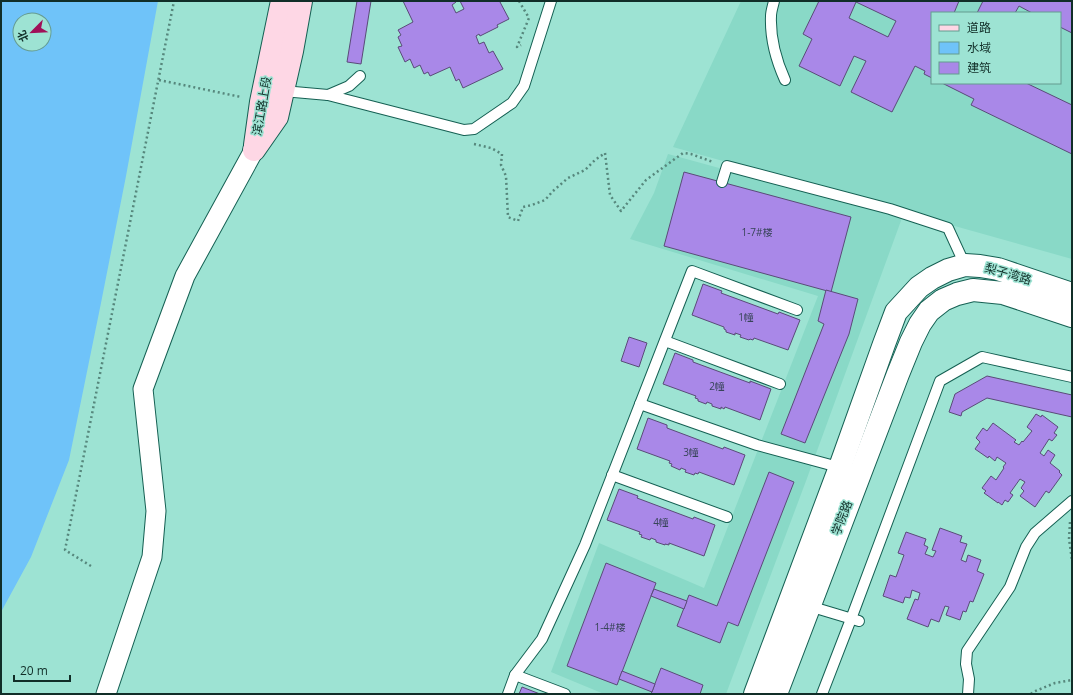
<svg xmlns="http://www.w3.org/2000/svg" width="1073" height="695" font-family="'Open Sans','Noto Sans SC',sans-serif">
	<style>
		.built { fill: #89d9c7; fill-rule: evenodd }
		.water { fill: #6fc3f9; fill-rule: evenodd }
		.building { fill: #a988e8; stroke: #5a4b78; fill-rule: evenodd }
		.lines { fill: none; stroke-linecap: round; stroke-linejoin: round }
		.service-casing { stroke: #156053; stroke-width: 12 }
		.minor-casing { stroke: #156053; stroke-width: 21 }
		.tertiary-casing { stroke: #156053; stroke-width: 24 }
		.secondary-casing { stroke: #156053; stroke-width: 24 }
		.path { stroke: #56877c; stroke-width: 2.5; stroke-dasharray: 2 3; stroke-linecap: butt }
		.service { stroke: #fff; stroke-width: 10 }
		.minor { stroke: #fff; stroke-width: 19 }
		.tertiary { stroke: #fff; stroke-width: 22 }
		.secondary { stroke: #fed7e5; stroke-width: 22 }
		.labels { text-anchor: middle; stroke-width: 3; stroke-linejoin: round; paint-order: stroke }
		.number-label { font-size: 10px; fill: #374458 }
		.street-label { font-size: 12px; fill: #112e28; stroke: #9de3d3 }
	</style>
	<rect width="100%" height="100%" fill="#9de3d3"/>
	<g class="built">
		<path d="M741,1h331v258l-399,-112zM932,13h128v70h-128z"/>
		<path d="M668,154l234,64 -96,263 -80,213h-122l-53,-22 48,-129 105,45 114,-292 -188,-57 24,-46z"/>
	</g>
	<path class="water" d="M1,1h157l-32,175 -25,127 -32,157 -38,97 -30,55zM20,20h24v24h-24z"/>
	<g class="building">
		<path d="M357,1h14l-10,63 -14,-2z"/>
		<path d="M403,1h52l1,1 -4,3 4,8 8,-4 -4,-8h42l-2,1 9,17 -12,6 1,2 -18,9 -1,-2 -3,2 3,8 5,-2 5,11 4,-2 10,18 -40,19 -4,-9 -3,2 -6,-14 -20,9 -2,-4 -4,2 -4,-9 -6,3 -4,-9 -5,3 -7,-15 4,-1 -4,-9 3,-2 -3,-5 15,-8z"/>
		<path d="M819,1h140l-5,12h-22v65l-8,-4 1,-3 -10,-5 -23,46 -41,-20 15,-31 -12,-5 -14,30 -41,-20 13,-27 -9,-5zM856,2l40,19 -8,16 -39,-19z"/>
		<path d="M983,1h89v32l-12,-6v-14h-28l-13,-7 -4,7h-38z"/>
		<path d="M942,83h84l46,22v49l-101,-49 3,-6z"/>
		<path d="M684,172l167,45 -20,75 -167,-46z"/>
		<path d="M703,284l19,7 -1,2 57,21 1,-2 21,8 -12,30 -34,-12 -1,2 -3,-1 -1,1 -9,-3 1,-2 -6,-2v2l-9,-3v-2l-2,-1v-2l-32,-12z"/>
		<path d="M826,290l32,9 -9,35 -44,109 -24,-9 43,-110 -6,-3z"/>
		<path d="M629,337l18,6 -8,24 -18,-6z"/>
		<path d="M675,353l18,7v2l57,21v-2l21,8 -11,31 -35,-13 -1,2 -3,-2v2l-9,-3v-2l-5,-2 -1,2 -8,-3v-2l-3,-1 1,-2 -33,-12z"/>
		<path d="M987,376l85,19v22l-85,-19 -25,14 -1,4 -12,-4 6,-18z"/>
		<path d="M1036,414l5,3 1,-2 16,12 -4,6 3,2 -5,6 -3,-2 -9,14 4,3 4,-6 7,5 -5,8 10,8 -1,1 3,3 -13,18 -3,-2 -11,16 -15,-11 4,-5 -3,-3 4,-6 -5,-3 -10,14 3,2 -5,7 -3,-2 -3,5 -4,-3v1l-14,-10 2,-2 -4,-3 9,-12 5,4 8,-12 -1,-1 3,-4 -9,-6 -2,4 -6,-5 -1,2 -13,-9 5,-7 -4,-4 7,-10 4,3 6,-8 23,17 -2,2 5,3 3,-4 1,1 9,-11 -5,-4z"/>
		<path d="M648,418l19,7v3l56,21 1,-2 21,8 -11,30 -35,-13 -1,2 -3,-1 -1,2 -9,-3 1,-2 -5,-2 -1,2 -9,-4 1,-2 -3,-1 1,-2 -33,-12z"/>
		<path d="M769,472l25,10 -56,144 -10,-4 -8,21 -43,-17 12,-31 28,11z"/>
		<path d="M619,489l19,7 -1,2 56,21 1,-2 21,8 -11,31 -35,-13v2l-4,-1v1l-9,-3v-2l-5,-2 -1,2 -9,-3 1,-2 -3,-1 1,-2 -33,-12z"/>
		<path d="M940,528l22,8 -2,6 7,2 -6,16 5,2 2,-7 13,5 -4,11 7,3 -11,28 -3,-1 -4,11 -3,-1 -3,9 -14,-5 3,-8 -4,-1 -6,16 -8,-3 -3,8 -21,-8 8,-20 3,1 2,-7 -8,-3 -2,8 -5,-1 -2,6 -20,-7 7,-21 6,2 8,-22 -6,-2 8,-21 20,7 -2,6 4,2 -3,7 8,3 3,-6 -4,-1z"/>
		<path d="M606,563l50,20 -39,102 -50,-19z"/>
		<path d="M654,589l33,12 -3,8 -33,-13z"/>
		<path d="M661,668l42,17 -3,9h-49z"/>
		<path d="M622,671l33,13 -3,8 -33,-13z"/>
		<path d="M522,687l18,7h-21z"/>
	</g>
	<g class="lines">
		<defs>
			<g id="service">
				<path d="M774,1c-1,5 -3,10 -3,15 -1,23 5,44 14,64"/>
				<path d="M283,91l45,4 136,35 10,-1 38,-26 12,-17 27,-85"/>
				<path d="M328,95l21,-9 11,-10"/>
				<path d="M722,182l5,-16 163,43 58,19 17,37"/>
				<path d="M665,341l115,43"/>
				<path d="M640,404l117,41 85,23"/>
				<path d="M612,475l115,42"/>
				<path d="M809,606l50,15"/>
				<path d="M515,675l50,19"/>
				<path d="M508,694l7,-19 27,-36 43,-94 107,-274 105,39"/>
				<path d="M822,694l29,-75 89,-238 42,-24 90,20"/>
				<path d="M968,694l1,-15 -3,-15 1,-13 43,-64 16,-40 9,-14 37,-32"/>
			</g>
			<path id="minor" d="M106,694l46,-137 4,-46 -13,-122 42,-113 69,-126"/>
			<g id="tertiary">
				<path d="M755,694l85,-227 44,-123 12,-32 23,-25 13,-9 16,-8 17,-5 15,1 18,3 74,25"/>
				<path d="M776,694l122,-320 13,-32 9,-18 9,-13 14,-11 14,-6 16,-4 30,3 69,23"/>
			</g>
			<g id="secondary">
				<path d="M255,145l6,-43 21,-101"/>
				<path d="M254,150l23,-33 15,-66 9,-50"/>
			</g>
		</defs>
		<use href="#service" class="service-casing"/>
		<use href="#minor" class="minor-casing"/>
		<use href="#tertiary" class="tertiary-casing"/>
		<use href="#secondary" class="secondary-casing"/>
		<g class="path">
			<path d="M519,1l10,17 -12,29 4,-2"/>
			<path d="M159,80l82,17"/>
			<path d="M474,144l17,4 11,6 -1,11 5,11 2,41 10,4 5,-14 9,-2 13,-5 8,-9 15,-13 17,-8 10,-10 10,-7 5,42 11,16 25,-31 37,-27 8,1 22,8"/>
			<path d="M1070,522l-1,17 3,21"/>
			<path d="M91,566l-26,-16 109,-549"/>
			<path d="M1031,694l2,-2 22,-9 17,-3"/>
		</g>
		<use href="#service" class="service"/>
		<use href="#minor" class="minor"/>
		<use href="#tertiary" class="tertiary"/>
		<use href="#secondary" class="secondary"/>
	</g>
	<g class="labels">
		<g class="number-label">
			<text x="757" y="236">1-7#楼</text>
			<text x="746" y="321">1幢</text>
			<text x="717" y="390">2幢</text>
			<text x="691" y="456">3幢</text>
			<text x="661" y="526">4幢</text>
			<text x="610" y="631">1-4#楼</text>
		</g>
		<g class="street-label">
			<text transform="translate(262 106) rotate(-80)" y="4">滨江路上段</text>
			<text transform="translate(1008 274) rotate(16)" y="4">梨子湾路</text>
			<text transform="translate(842 518) rotate(-69)" y="4">学院路</text>
		</g>
	</g>
	<rect width="1073" height="695" fill="none" stroke="#112e28" stroke-width="4"/>
	<rect x="931" y="12" width="130" height="72" fill="#9de3d3" stroke="#659b8f"/>
	<rect x="939" y="25" width="20" height="6" fill="#fed7e5" stroke="#659b8f"/>
	<text x="967" y="32" font-size="12" fill="#112e28">道路</text>
	<rect x="939" y="42" width="20" height="12" fill="#6fc3f9" stroke="#659b8f"/>
	<text x="967" y="52" font-size="12" fill="#112e28">水域</text>
	<rect x="939" y="62" width="20" height="12" fill="#a988e8" stroke="#659b8f"/>
	<text x="967" y="72" font-size="12" fill="#112e28">建筑</text>
	<g transform="translate(32 32) rotate(246)"><circle r="19" fill="#9de3d3" stroke="#659b8f"/>
	<path d="M0-3L7 15L0 10L-7 15Z" fill="#a01058"/>
	<text y="-6" font-size="11" font-weight="bold" text-anchor="middle" fill="#112e28">北</text>
	</g>
	<path d="M14 675v6h56v-6" fill="none" stroke="#112e28" stroke-width="2"/>
	<text x="20" y="675" font-size="12" fill="#112e28" stroke="#9de3d3" stroke-width="3" paint-order="stroke">20 m</text>
</svg>
